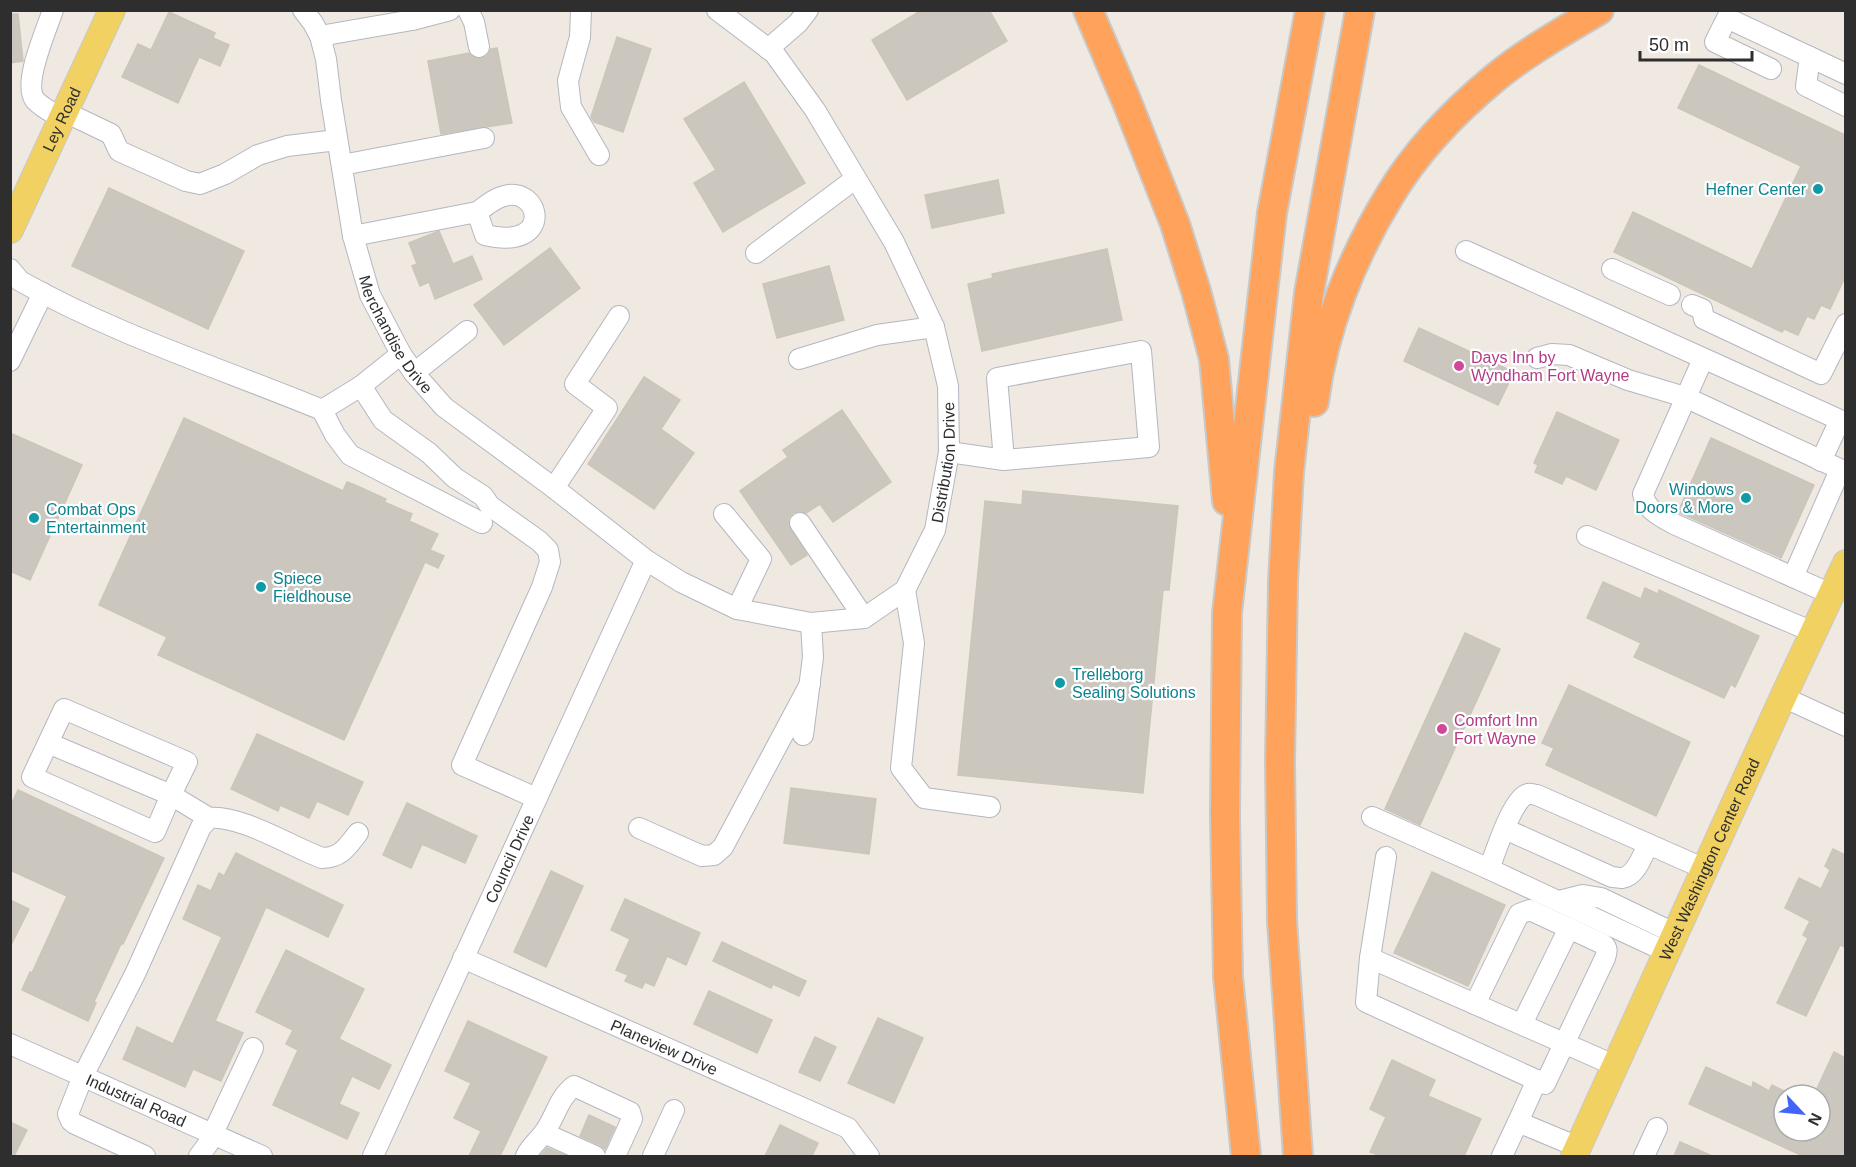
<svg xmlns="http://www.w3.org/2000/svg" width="1856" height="1167" font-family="Arial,sans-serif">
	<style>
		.building { fill: #cbc7bf; stroke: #cbc5ba; stroke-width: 1.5 }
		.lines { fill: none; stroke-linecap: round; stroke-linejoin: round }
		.minor-casing { stroke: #b4b7c1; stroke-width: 22 }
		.major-casing { stroke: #c9c9c9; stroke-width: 28 }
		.highway-casing { stroke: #c9c9c9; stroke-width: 32 }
		.minor { stroke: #fff; stroke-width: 20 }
		.major { stroke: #f2d163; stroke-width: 26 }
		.highway { stroke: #ffa35c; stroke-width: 28 }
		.culture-dot { fill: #0f9aa8; stroke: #fff; stroke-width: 2 }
		.hotel-dot { fill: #d1479c; stroke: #fff; stroke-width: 2 }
		.labels { text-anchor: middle; stroke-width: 4.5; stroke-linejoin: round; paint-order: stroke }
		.street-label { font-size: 16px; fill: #2e2e2e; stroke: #fff }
		.culture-label { font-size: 16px; fill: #0d838f; stroke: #fff; text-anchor: start }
		.hotel-label { font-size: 16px; fill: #b23c85; stroke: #fff; text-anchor: start }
	</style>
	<rect width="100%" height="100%" fill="#efe9e1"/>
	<g class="building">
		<path d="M922,10h67l18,31 -100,59 -35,-60z"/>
		<path d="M169,12l46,21 -2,5 16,7 -9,21 -21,-9 -21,46 -56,-26 16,-33 13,6z"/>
		<path d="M10,14h8l5,47 -13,2z"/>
		<path d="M617,37l34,12 -28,83 -29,-10 -3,-5z"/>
		<path d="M497,48l15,75 -71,11 -13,-73 41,-8 6,5 6,1 6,-3 4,-7z"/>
		<path d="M1699,65l146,70v142l-15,32 -9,-4 -7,14 -7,-3 -9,19 -14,-6 -2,3 -168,-80 19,-40 119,57 49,-103 -123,-58z"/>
		<path d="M744,82l61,101 -82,49 -29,-49 22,-13 -32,-51z"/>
		<path d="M998,180l6,33 -72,15 -7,-33z"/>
		<path d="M109,188l135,63 -36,78 -136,-63z"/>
		<path d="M439,231l14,33 19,-8 10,23 -47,20 -6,-17 -9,4 -8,-20 5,-2 -8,-21z"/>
		<path d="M550,248l30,40 -76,57 -30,-40z"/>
		<path d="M1107,249l15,71 -140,31 -14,-67 25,-6 -1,-4z"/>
		<path d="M829,266l15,54 -67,18 -14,-54z"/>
		<path d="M1419,328l95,44 -16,33 -94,-44z"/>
		<path d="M644,377l36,23 -19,29 33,24 -40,56 -66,-45z"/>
		<path d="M842,410l49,72 -58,40 -13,-18 -14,9 -6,-2 -7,2 -4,5 -1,6 19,31 -16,10 -51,-74 48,-34 -5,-7z"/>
		<path d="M1557,412l62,28 -23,50 -30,-14 -4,8 -27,-12 3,-7 -4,-2z"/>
		<path d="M184,418l159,73 4,-9 8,3 31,14 -2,3 28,12 -3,7 29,13 -8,16 14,6 -6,12 -13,-6 -81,178 -186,-85 9,-18 -68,-32z"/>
		<path d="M10,433l72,32 -52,115 -20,-9z"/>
		<path d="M1711,438l103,47 -33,73 -103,-46z"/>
		<path d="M1023,491l155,15 -9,84h-6l-20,203 -185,-18 27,-274 37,4z"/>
		<path d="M1603,582l38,17 4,-11 13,6 1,-4 100,46 -24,51 -4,-3 -7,14 -90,-41 7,-14 -54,-25z"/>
		<path d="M1465,633l35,16 -80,176 -35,-16z"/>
		<path d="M1569,685l121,57 -34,74 -110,-51 8,-17 -12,-5z"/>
		<path d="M257,734l106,48 -15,33 -31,-14 -8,17 -29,-13 -2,6 -47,-22z"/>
		<path d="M791,788l85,11 -7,55 -85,-11z"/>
		<path d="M18,790l146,68 -41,86h-2l-27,58 2,1 -8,18 -66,-31 8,-18 2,1 35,-77 -57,-26v-63z"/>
		<path d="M407,803l70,33 -12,27 -43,-19 -11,24 -28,-13z"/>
		<path d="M1833,849l12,6v92l-5,-2 -34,71 -29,-13 31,-65 -5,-3 7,-14 -25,-13 14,-30 22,11 9,-19 -5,-4z"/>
		<path d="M236,853l107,52 -15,32 -62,-30 -51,114 28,12 -22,48 -28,-12 -8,18 -62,-28 14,-32 36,17 49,-107 -39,-18 15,-34 13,6 8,-18 5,3z"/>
		<path d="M551,871l32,15 -37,81 -32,-15z"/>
		<path d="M1432,872l73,33 -37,81 -74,-33z"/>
		<path d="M625,899l75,34 -14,32 -19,-9 -13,30 -9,-4 -3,6 -17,-7 3,-6 -12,-5 14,-31 -19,-9z"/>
		<path d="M10,900l19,9 -19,38z"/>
		<path d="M722,942l84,39 -7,15 -26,-12 -2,4 -58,-27z"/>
		<path d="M286,950l78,39 -25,50 52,26 -12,24 -27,-13 -13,28 20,9 -12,26 -74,-34 25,-55 -12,-6 7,-14 -37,-18z"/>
		<path d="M709,991l63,29 -15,33 -63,-29z"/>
		<path d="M878,1018l45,20 -29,65 -46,-20z"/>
		<path d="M468,1021l79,36 -47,99h-31l12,-25 -27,-13 17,-35 -26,-12z"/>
		<path d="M815,1037l21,10 -16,34 -21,-9z"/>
		<path d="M1834,1052l11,6v98h-42l-114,-52 17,-37 46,21 1,-6 16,9 3,-6 12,6v40h36v-36h-6z"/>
		<path d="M1392,1060l43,20 -7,16 53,23 -17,37h-83l-11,-4 16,-35 -16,-8z"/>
		<path d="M589,1115l26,12 -10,22 -5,-4 -20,-9z"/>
		<path d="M10,1122l17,8 -13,26h-4z"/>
		<path d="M780,1125l38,18 -6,13h-47z"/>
		<path d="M1680,1142l32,14h-38z"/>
		<path d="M547,1148l20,8h-27z"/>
	</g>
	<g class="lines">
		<defs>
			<g id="minor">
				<path d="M53,10c-6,19 -31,73 -18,90 7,8 18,13 27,18"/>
				<path id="s1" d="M303,10l10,13 7,13 6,23 5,41 22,136 17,59 31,59 13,19 30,34 110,81 92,72 35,22 56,27 74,14 53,-5 41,-28 30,-60 14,-78 -1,-66 -14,-59 -40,-85 -79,-132 -41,-57 -57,-43"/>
				<path d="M468,10l6,12 5,25"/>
				<path d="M581,10l-1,27 -12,44 3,26 28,48"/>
				<path d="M320,36l92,-16 38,-10"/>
				<path d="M768,49l30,-26 10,-13"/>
				<path d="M1771,69l-56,-27 12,-24 83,39"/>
				<path d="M1846,74l-36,-17 -4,29 40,20"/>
				<path d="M65,112l46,22 8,17 67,30 14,3 25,-10 33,-19 29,-9 50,-6"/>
				<path d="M342,165l142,-27"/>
				<path d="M353,236l124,-24 8,23c71,17 56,-53 16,-38 -9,3 -16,10 -24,15"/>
				<path d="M1466,251l374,169 -19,41"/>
				<path d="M756,253l99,-74"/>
				<path d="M10,269l10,12c96,54 200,87 302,129l39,-24 40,-32"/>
				<path d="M1612,269l58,26"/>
				<path d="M1692,305l10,4 2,10 117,55 25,-50"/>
				<path d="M1537,358l15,-4 17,1 59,25 57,17 161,75"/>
				<path d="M799,359l78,-24 57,-8"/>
				<path d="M1703,359l-60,135c3,16 17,22 31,30l157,70"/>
				<path d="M10,361l33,-68"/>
				<path d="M414,373l53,-42"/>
				<path d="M361,386l22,34 46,33 26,25 28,18 7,10 49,35 9,9 2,12 -8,25 -80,178 74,33"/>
				<path d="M322,410l13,25 15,20 132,68"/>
				<path d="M949,452l55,8 145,-13 -8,-96 -144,27 7,82"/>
				<path d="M554,488l53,-80 -32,-24 44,-68"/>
				<path d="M724,514l37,45 -24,50"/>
				<path d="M800,523l64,95"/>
				<path d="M1587,536l226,96"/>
				<path d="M1793,577l47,-107"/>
				<path d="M905,590l9,53 -13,125 23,30 66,9"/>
				<path d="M1783,697l63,29"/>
				<path d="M803,735l10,-78 -2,-34"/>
				<path d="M48,743l123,52 -16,37 -123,-55 32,-68 123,53 -16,33 38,23"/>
				<path d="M1372,817l117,52 178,83"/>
				<path d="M639,828l63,28 12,-1 9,-8 87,-163"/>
				<path d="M1505,829l107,48c1,0 8,1 10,1 14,-2 21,-23 26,-34"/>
				<path d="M1386,857l-16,101 246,108"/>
				<path d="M1489,869c6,-15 24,-73 39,-75 3,-1 6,1 9,1l168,74"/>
				<path d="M1559,901l24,-6 18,3 75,36"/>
				<path id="s2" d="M463,958l385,170 21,28"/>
				<path d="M1370,958l-4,44 179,82 60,-126c2,-6 3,-10 -2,-14l-73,-34 -11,4 -44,90"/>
				<path d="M1522,1024l47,-96"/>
				<path id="s3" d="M10,1044l252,112"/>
				<path d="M1518,1122l19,-42"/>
				<path d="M544,1133l51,23"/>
				<path d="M145,1156l-70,-32 -4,-3 -3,-7 15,-38 52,-102 66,-147 8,-9c30,-4 83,29 113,40 20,-1 24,-10 36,-25"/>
				<path d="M199,1156l9,-12 45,-96"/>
				<path id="s4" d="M373,1156l273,-596"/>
				<path d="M526,1156c4,-9 11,-14 17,-22 12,-15 15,-36 31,-48l56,26 2,7 -17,37"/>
				<path d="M653,1156l21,-46"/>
				<path d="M1502,1156l16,-34 60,25"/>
				<path d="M1644,1156l13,-28"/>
			</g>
			<g id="major">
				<path id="s5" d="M10,230l102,-220"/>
				<path id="s6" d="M1574,1156l209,-459 63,-134"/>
			</g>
			<g id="highway">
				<path d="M1088,10l39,92 48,122 21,67 18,68 13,142"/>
				<path d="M1314,402c9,-73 38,-145 76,-207 27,-45 66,-85 106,-118 32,-26 68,-46 103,-67"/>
				<path d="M1246,1156l-18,-179 -3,-161 2,-203 45,-400 38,-203"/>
				<path d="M1298,1156l-16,-235 -2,-161 3,-178 6,-110 20,-179 51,-283"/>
			</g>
		</defs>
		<use href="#minor" class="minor-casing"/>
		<use href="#major" class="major-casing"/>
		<use href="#highway" class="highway-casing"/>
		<use href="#minor" class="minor"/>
		<use href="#major" class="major"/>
		<use href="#highway" class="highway"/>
	</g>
	<g class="culture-dot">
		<circle cx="1818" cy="189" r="6"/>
		<circle cx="1746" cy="498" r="6"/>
		<circle cx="34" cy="518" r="6"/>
		<circle cx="261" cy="587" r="6"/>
		<circle cx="1060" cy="683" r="6"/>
	</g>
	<g class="hotel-dot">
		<circle cx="1459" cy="366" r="6"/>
		<circle cx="1442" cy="729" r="6"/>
	</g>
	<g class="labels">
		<g class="street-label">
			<text dy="6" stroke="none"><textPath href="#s5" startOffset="122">Ley Road</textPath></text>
			<text dy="6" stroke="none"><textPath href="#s1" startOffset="342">Merchandise Drive</textPath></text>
			<text dy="6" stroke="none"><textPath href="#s1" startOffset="1101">Distribution Drive</textPath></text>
			<text dy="6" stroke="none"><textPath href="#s4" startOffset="327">Council Drive</textPath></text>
			<text dy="6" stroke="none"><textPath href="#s6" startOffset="326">West Washington Center Road</textPath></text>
			<text dy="6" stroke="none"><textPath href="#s2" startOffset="220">Planeview Drive</textPath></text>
			<text dy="6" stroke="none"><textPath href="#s3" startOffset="138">Industrial Road</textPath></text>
		</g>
		<g class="culture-label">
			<text x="1806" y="195" text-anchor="end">Hefner Center</text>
			<text x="1734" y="495" text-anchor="end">Windows<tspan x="1734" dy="18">Doors &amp; More</tspan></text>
			<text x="46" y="515">Combat Ops<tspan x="46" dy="18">Entertainment</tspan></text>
			<text x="273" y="584">Spiece<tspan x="273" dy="18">Fieldhouse</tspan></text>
			<text x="1072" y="680">Trelleborg<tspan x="1072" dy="18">Sealing Solutions</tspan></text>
		</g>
		<g class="hotel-label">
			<text x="1471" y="363">Days Inn by<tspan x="1471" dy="18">Wyndham Fort Wayne</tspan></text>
			<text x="1454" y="726">Comfort Inn<tspan x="1454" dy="18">Fort Wayne</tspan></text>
		</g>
	</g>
	<rect width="1856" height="1167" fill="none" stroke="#2e2e2e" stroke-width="24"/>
	<g transform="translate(1802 1113) rotate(116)"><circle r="28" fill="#ffffff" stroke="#ababab" stroke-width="1.5"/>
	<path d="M0-4.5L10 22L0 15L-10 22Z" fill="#4264fb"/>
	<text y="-9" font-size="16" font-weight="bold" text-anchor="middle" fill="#2e2e2e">N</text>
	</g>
	<path d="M1640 51v9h112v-9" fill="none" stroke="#2e2e2e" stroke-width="3"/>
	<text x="1649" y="51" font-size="18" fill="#2e2e2e" stroke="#ffffff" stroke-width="4.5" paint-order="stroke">50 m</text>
</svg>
